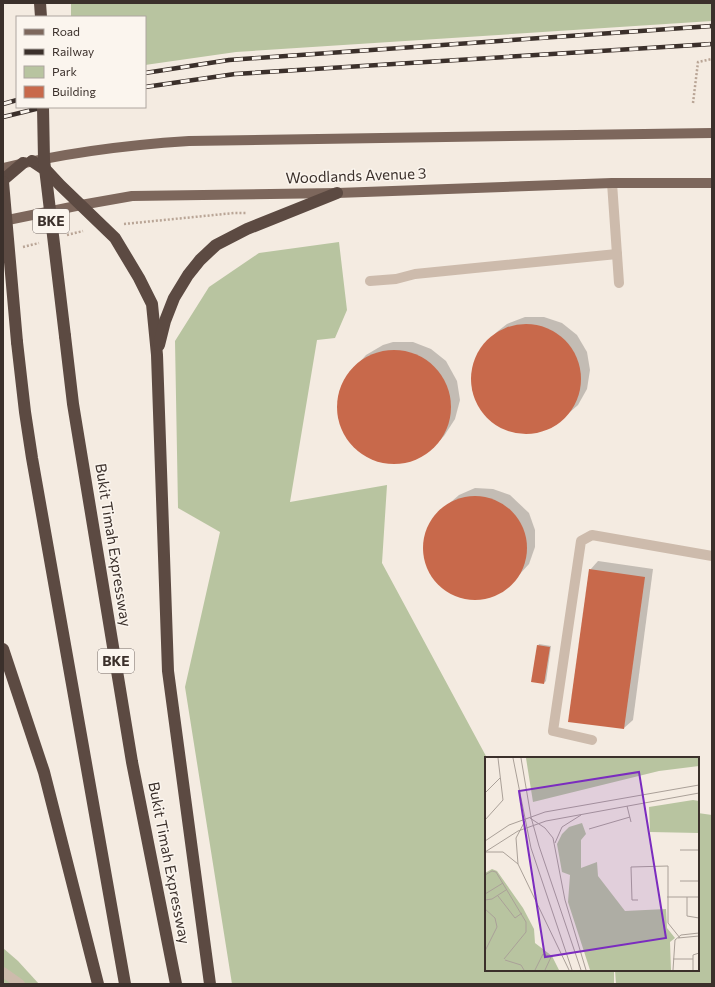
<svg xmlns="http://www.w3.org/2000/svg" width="715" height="987" font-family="Commissioner,sans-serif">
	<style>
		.green { fill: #b8c4a0 }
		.shadow { fill: #0003 }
		.building { fill: #c8694b }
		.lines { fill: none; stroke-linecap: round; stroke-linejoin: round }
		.path { stroke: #b9a596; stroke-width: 2.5; stroke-dasharray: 2 2; stroke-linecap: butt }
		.minor { stroke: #cdbbac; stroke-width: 10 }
		.major { stroke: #7d675c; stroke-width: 10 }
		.highway { stroke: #5c4a42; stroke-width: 12 }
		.rail-casing { stroke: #3b302b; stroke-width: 4.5 }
		.rail { stroke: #fbf5ee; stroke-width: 3; stroke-dasharray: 9; stroke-linecap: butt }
		.highway-bridge { stroke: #5c4a42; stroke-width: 12 }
		.labels { text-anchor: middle; stroke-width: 3; stroke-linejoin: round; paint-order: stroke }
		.shield { fill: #fbf5ee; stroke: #756b66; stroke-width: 1 }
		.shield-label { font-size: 14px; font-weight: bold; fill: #3b302b }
		.street-label { font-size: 15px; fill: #3b302b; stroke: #fbf5ee }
		.inset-road { fill: none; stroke: #aaa098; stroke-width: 1 }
		.view { fill: #7b2cbf; fill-opacity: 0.15; stroke: #7b2cbf; stroke-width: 2 }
		.inset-edge { fill: none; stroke: #3b302b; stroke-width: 2 }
	</style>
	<rect width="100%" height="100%" fill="#f4ebe1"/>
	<g class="green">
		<path d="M71,3h641v18l-476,31 -91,13v-48h-74z"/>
		<path d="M339,242l8,68 -12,28 -18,2 -27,162 97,-17 -5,78 105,195h-1v212h128v14h-382l-47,-297 35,-155 -42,-24 -3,-167 34,-54 50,-34z"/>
		<path d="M698,813l14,2v169h-96l-1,-14h83z"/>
		<path d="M3,948l15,13 21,23h-36z"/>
	</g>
	<g class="shadow">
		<path d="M525,317h19l18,6 15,12 10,17 3,18 -3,19 -9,16 -24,21 -18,7h-19l-23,-10 -13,-14 -8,-17 -1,-19 6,-18 11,-15 9,-9 9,-7z"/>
		<path d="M393,342h20l18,7 15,12 11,20 3,19 -5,19 -11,17 -9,9 -15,12 -19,5 -20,-1 -23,-11 -13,-15 -7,-18v-19l7,-19 21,-24 17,-10z"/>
		<path d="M475,488l18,1 17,6 19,18 6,17v17l-6,17 -21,23 -15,9 -9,2h-18l-17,-6 -14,-12 -8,-15 -3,-17 3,-18 9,-15 23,-20z"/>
		<path d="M598,561l55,8 -20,151 -9,8 -34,-158z"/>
		<path d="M539,644l12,2 -5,35 -2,2 -6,-37z"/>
	</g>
	<g class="building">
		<circle cx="526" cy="379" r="55"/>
		<circle cx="394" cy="407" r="57"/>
		<circle cx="475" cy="548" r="52"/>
		<path d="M589,569l56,8 -21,152 -56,-7z"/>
		<path d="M537,645l13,2 -6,37 -13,-2z"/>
	</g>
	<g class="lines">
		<g class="path">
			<path d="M693,103l5,-41 14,-3"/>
			<path d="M124,224l110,-11h13"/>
			<path d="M67,235l16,-4"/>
			<path d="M23,247l16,-4"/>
		</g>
		<g class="minor">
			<path d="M612,183l7,100"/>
			<path d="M370,281l26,-2 19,-5 202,-20"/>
			<path d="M592,740l-39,-9 28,-190 11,-6 120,21"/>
			<path d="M3,972l17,12"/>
		</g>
		<g class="major">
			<path d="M3,168c61,-15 123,-23 186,-27l523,-8"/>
			<path d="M3,221l78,-16 51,-9 205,-3 275,-10h100"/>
		</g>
		<g class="highway">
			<path d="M40,3l1,14"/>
			<path d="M32,161l15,10 13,14 55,53 24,40 13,26 5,51 11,316 42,313"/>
			<path d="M3,180l20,-17"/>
			<path d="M65,336l8,68 59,358 44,222"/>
			<path d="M17,342l8,70 7,46 93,526"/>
			<path d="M159,345l6,-24 9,-23 14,-23 12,-15 16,-15 31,-16 90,-36"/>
			<path d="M3,649l41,123 54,212"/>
		</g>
		<defs>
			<g id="rail">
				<path d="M145,73l84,-13 483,-34"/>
				<path d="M145,87l90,-13 477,-30"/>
				<path d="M3,104l14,-4"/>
				<path d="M3,117l41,-10"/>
			</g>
		</defs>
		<use href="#rail" class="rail-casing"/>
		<use href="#rail" class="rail"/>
		<g class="highway-bridge">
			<path d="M43,107l1,53 21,176"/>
			<path d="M3,182l14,160"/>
		</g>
	</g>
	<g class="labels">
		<g class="shield">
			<rect x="33" y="209" width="36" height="24" rx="3"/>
			<rect x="98" y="649" width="36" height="24" rx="3"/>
		</g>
		<g class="shield-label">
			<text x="51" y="226">BKE</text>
			<text x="116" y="666">BKE</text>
		</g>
		<g class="street-label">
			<text transform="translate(356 176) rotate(-2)" y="5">Woodlands Avenue 3</text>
			<text transform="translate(113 545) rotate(81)" y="5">Bukit Timah Expressway</text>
			<text transform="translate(169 863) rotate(79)" y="5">Bukit Timah Expressway</text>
		</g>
	</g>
	<g transform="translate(485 757)">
		<rect width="214" height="214" fill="#f4ebe1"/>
		<path d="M41,1h173v8l-40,5 -126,31zM208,43l6,1v32l-49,-1 -1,-25zM97,66l4,11 -5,6v28l16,-6 1,14 27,35 41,-2 1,19 8,10 -5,4 1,28h-81l-22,-68 2,-27 -8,-3 -5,-28 5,-10 7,-7zM7,112l5,2 26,37 11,21 1,14 17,13 7,14h-74v-97z" fill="#b8c4a0"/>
		<path class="inset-road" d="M28,1l18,90 41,122M36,1l10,59 8,29 42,124M0,36l15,-15M142,49l4,16M45,61l15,10 8,10 12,62 21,70M0,63l18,-20 -5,-42M40,64l-9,17 2,26 51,106M104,72l41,-12M0,84l24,-16 36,-13 154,-27M70,86l7,-16 19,-12M195,93h19M0,95l33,-21 28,-10 153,-28M0,95h18l15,12M0,118l7,-4 4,1 30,50v10l-22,27M195,124h19M0,137l18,-11M13,139l17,22 7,-5M182,140h32M202,140v19l12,2M0,143l7,-1 14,-9M153,143h-6l-1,-33 37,-1v57l12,15M0,152l10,9 2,9 -12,24M193,181l21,-2M188,202h20M20,203l16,5 3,5M50,213l8,-16 8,3 -6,13M188,213l2,-30 6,-5 18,-2M208,213v-15l6,-2"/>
		<path class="view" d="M154,15l27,166 -121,19 -26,-166z"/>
		<rect width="214" height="214" class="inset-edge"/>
	</g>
	<rect width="715" height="987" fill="none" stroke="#3b302b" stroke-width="8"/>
	<rect x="16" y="16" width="130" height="92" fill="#fbf5ee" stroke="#aea6a0"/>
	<rect x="24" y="29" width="20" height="6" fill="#7d675c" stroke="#aea6a0"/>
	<text x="52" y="36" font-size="12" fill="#3b302b">Road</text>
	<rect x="24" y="49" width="20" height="6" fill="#3b302b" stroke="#aea6a0"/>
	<text x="52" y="56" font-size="12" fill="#3b302b">Railway</text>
	<rect x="24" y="66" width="20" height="12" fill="#b8c4a0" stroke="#aea6a0"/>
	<text x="52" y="76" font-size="12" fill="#3b302b">Park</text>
	<rect x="24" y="86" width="20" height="12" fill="#c8694b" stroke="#aea6a0"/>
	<text x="52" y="96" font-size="12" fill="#3b302b">Building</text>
</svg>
